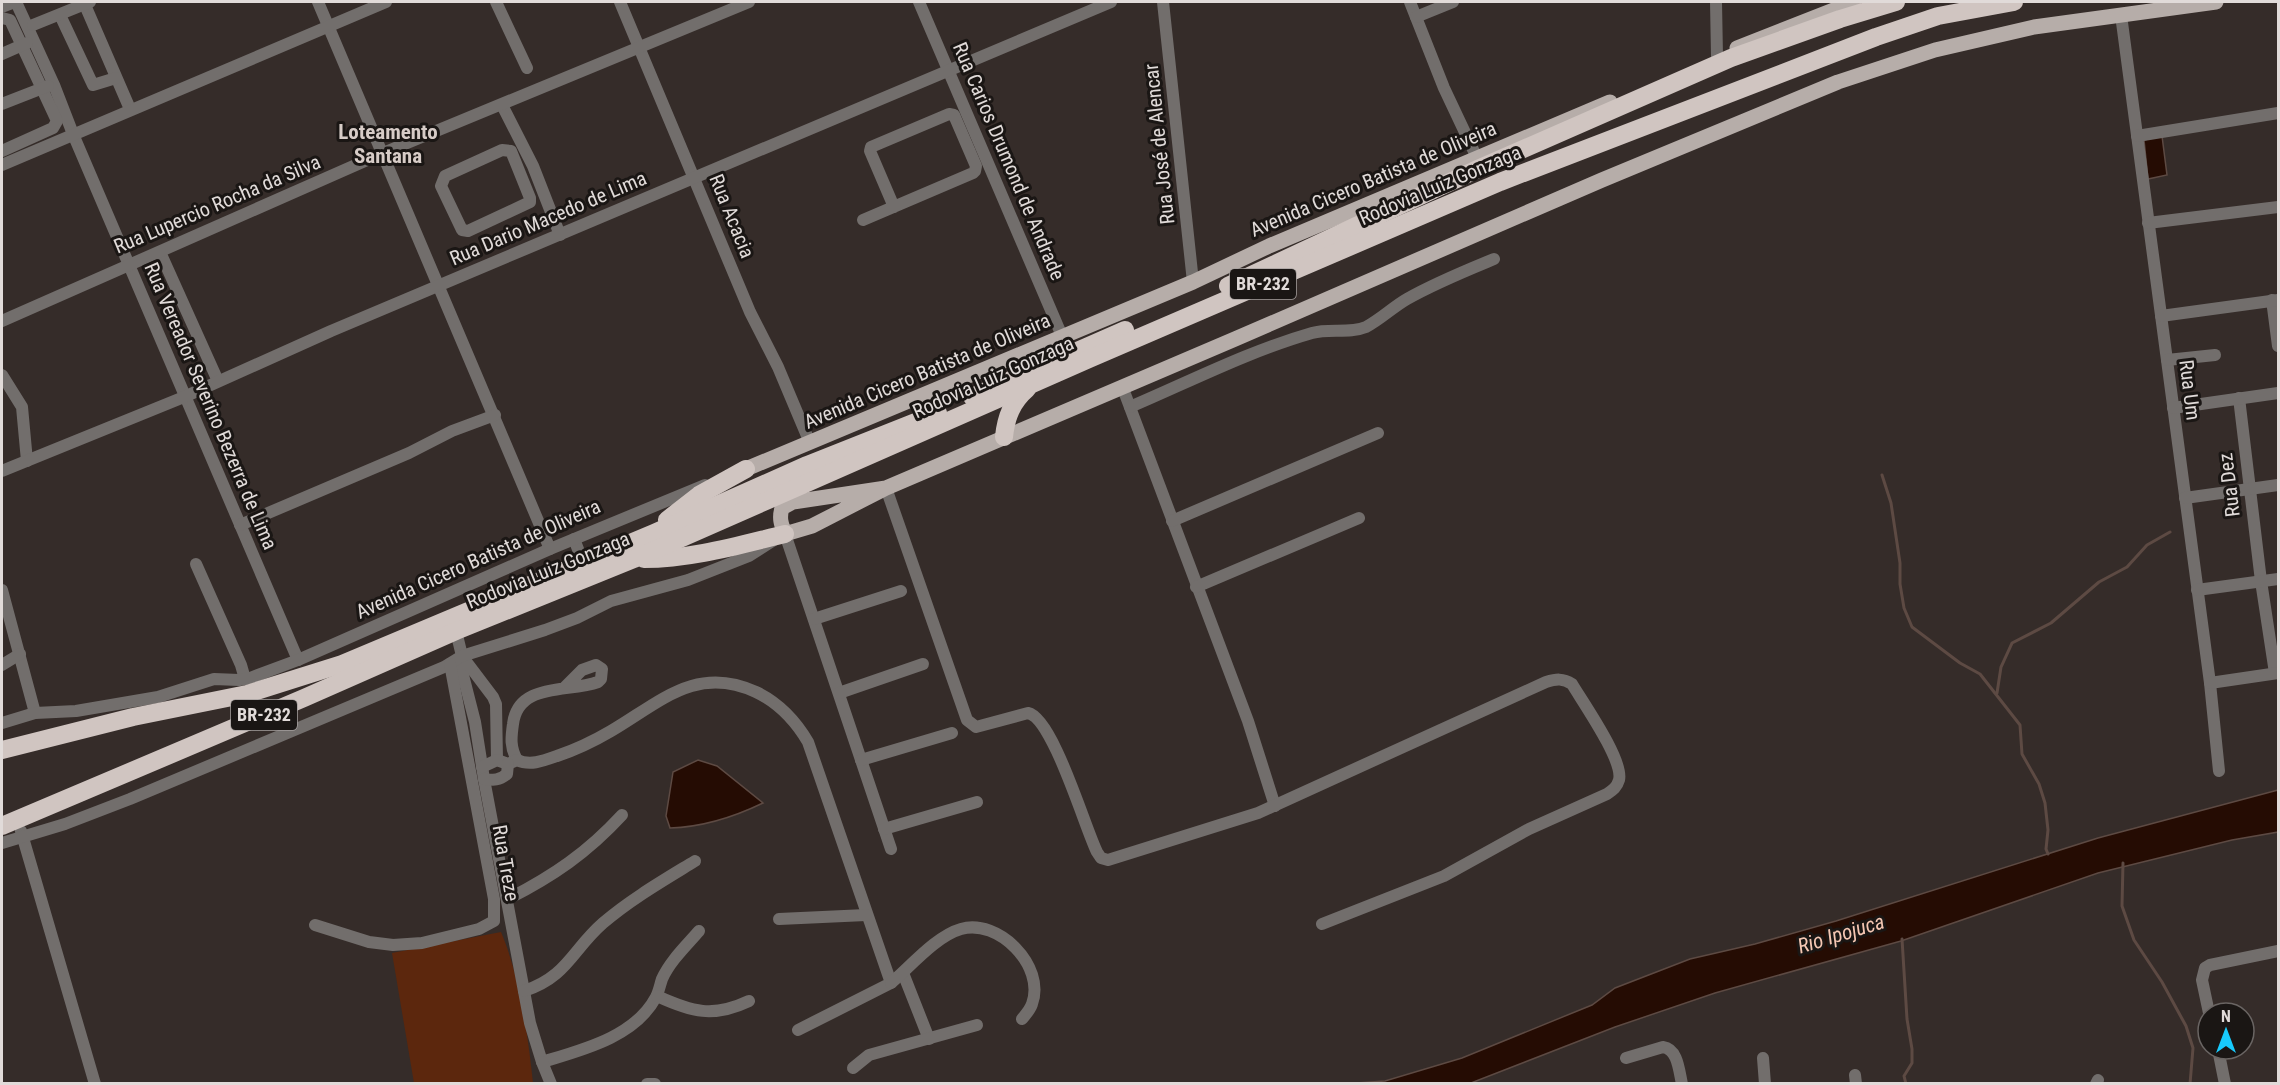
<svg xmlns="http://www.w3.org/2000/svg" width="2280" height="1085" font-family="'Roboto Condensed',sans-serif">
	<style>
		.green { fill: #5c270d }
		.water { fill: #250c03; stroke: #5d4a43; stroke-width: 1.5 }
		.lines { fill: none; stroke-linecap: round; stroke-linejoin: round }
		.stream { stroke: #5d4a43; stroke-width: 3 }
		.minor { stroke: #726e6c; stroke-width: 12 }
		.major { stroke: #b6ada9; stroke-width: 15 }
		.highway { stroke: #d0c5c1; stroke-width: 18 }
		.labels { text-anchor: middle; stroke-width: 6; stroke-linejoin: round; paint-order: stroke }
		.shield { fill: #1a1614; stroke: #a5a09e; stroke-width: 1.5 }
		.shield-label { font-size: 18px; font-weight: bold; fill: #e1dbd9 }
		.street-label { font-size: 20px; fill: #e1dbd9; stroke: #1a1614 }
		.neighbourhood-label { font-size: 21px; font-weight: bold; fill: #d7ccc7; stroke: #1a1614 }
		.water-label { font-size: 21px; font-style: italic; fill: #f5c7b3; stroke: #1a1614 }
	</style>
	<rect width="100%" height="100%" fill="#352c29"/>
	<path class="green" d="M501,932c19,45 27,104 32,151h-119l-22,-130z"/>
	<g class="water">
		<path d="M2162,136l5,39 -19,4 -4,-39z"/>
		<path d="M698,760l19,6 46,37c-29,14 -59,24 -93,25l-4,-12 7,-44z"/>
		<path d="M2278,790v42l-46,8 -134,33 -197,68 -186,52 -100,34 -144,56h-115l29,-2 77,-23 130,-53 23,-17 75,-29 65,-15 81,-23 262,-83z"/>
	</g>
	<g class="lines">
		<g class="stream">
			<path d="M1882,475l9,28 9,60v21l4,24 8,19 48,36 20,11 40,51 2,29 17,30 6,19 3,27 -2,19 2,5"/>
			<path d="M1997,693l4,-26 11,-24 39,-20 48,-41 28,-15 20,-22 23,-13"/>
			<path d="M2123,863l-1,43 12,34 28,42 24,44 7,22 -3,36"/>
			<path d="M1902,939l5,80 5,30v14l-8,13 2,8"/>
		</g>
		<g class="minor">
			<path d="M16,2l38,83 19,49 225,526"/>
			<path d="M318,2l232,547"/>
			<path d="M496,2l31,66"/>
			<path d="M620,2l130,310 28,55 32,76"/>
			<path d="M919,2l143,334"/>
			<path d="M1163,2l30,280"/>
			<path d="M1410,2l34,86 33,70"/>
			<path d="M1716,2l1,54"/>
			<path d="M85,5l45,104"/>
			<path d="M2,7l13,-5"/>
			<path d="M60,15l33,70 23,-7"/>
			<path d="M2121,15l89,668 9,88"/>
			<path d="M1416,17l37,-15"/>
			<path d="M2,18l8,2 47,101 -4,7 -51,23"/>
			<path d="M33,25l57,-23"/>
			<path d="M2,54l25,-11"/>
			<path d="M2,104l46,-18"/>
			<path d="M502,105l31,61 27,69"/>
			<path d="M2137,136l141,-23"/>
			<path d="M502,150l9,1 19,47v4l-62,29 -6,-1 -21,-44 4,-10z"/>
			<path d="M2,165l384,-163"/>
			<path d="M863,220l110,-47 2,-2 1,-5 -22,-51 -5,-1 -78,33 -1,4 24,56"/>
			<path d="M2148,223l130,-16"/>
			<path d="M160,252l58,129"/>
			<path d="M2272,300l6,46"/>
			<path d="M2161,316l117,-16"/>
			<path d="M2,321l381,-168 366,-151"/>
			<path d="M2167,360l48,-5"/>
			<path d="M2,375l20,32 5,54"/>
			<path d="M1122,386l126,335 27,85"/>
			<path d="M2239,398l22,183 14,92"/>
			<path d="M1130,407c59,-25 119,-56 182,-74 17,-5 37,1 54,-6 15,-8 27,-20 41,-28 28,-16 58,-28 87,-40"/>
			<path d="M2173,408l105,-15"/>
			<path d="M2,471l182,-74 147,-66 780,-329"/>
			<path d="M886,488l81,232 9,7 52,-14c25,5 57,115 69,139l4,6 7,2 150,-47 288,-131c10,-3 17,-4 26,2 12,20 52,77 47,96 -2,7 -6,10 -12,14l-78,35 -85,47 -122,48"/>
			<path d="M2185,498l93,-13"/>
			<path d="M1172,521l206,-88"/>
			<path d="M240,525l169,-72 43,-22 43,-16"/>
			<path d="M785,534l106,315"/>
			<path d="M574,539l9,23"/>
			<path d="M196,564l45,101 4,14"/>
			<path d="M1196,587l163,-69"/>
			<path d="M2,590l33,123"/>
			<path d="M2197,590l81,-11"/>
			<path d="M814,619l87,-28"/>
			<path d="M456,631l6,25v15l13,51 9,57 46,244 12,39c40,-12 93,-25 114,-65 3,-6 4,-12 6,-18 8,-18 24,-33 37,-48"/>
			<path d="M462,656l31,41 3,7 1,56"/>
			<path d="M2,665l18,-11"/>
			<path d="M2210,683l68,-10"/>
			<path d="M839,693l84,-29"/>
			<path d="M2,723l33,-10 41,-2 82,-14 56,-18 25,1 11,-2 48,-18 252,-111 155,-64"/>
			<path d="M517,760c-7,-13 -6,-22 -4,-36 5,-42 55,-31 85,-42l3,-3 1,-10 -6,-4 -14,5 -17,17"/>
			<path d="M861,760l91,-27"/>
			<path d="M482,767l15,-7 11,4 9,-4c13,6 26,1 40,-4 18,-6 37,-15 54,-25 48,-28 85,-67 145,-39 23,11 39,28 52,50l83,241 -93,47"/>
			<path d="M484,779c9,1 15,2 23,-5l1,-10"/>
			<path d="M884,829l93,-27"/>
			<path d="M21,831l74,253"/>
			<path d="M2,843l63,-19 65,-25 314,-132 18,-11 83,-26 32,-12 34,-17 77,-21 61,-24 25,-16"/>
			<path d="M508,899c45,-23 79,-46 114,-84"/>
			<path d="M779,919l87,-4"/>
			<path d="M315,925l54,17 24,3 29,-2 57,-14 15,-8v-22l-44,-235"/>
			<path d="M903,973l26,66"/>
			<path d="M891,983c19,-16 45,-47 70,-54 37,-11 85,37 71,75 -2,6 -6,10 -10,15"/>
			<path d="M524,991c43,-14 48,-41 79,-68 28,-24 61,-43 92,-62"/>
			<path d="M657,996c35,16 56,22 92,5"/>
			<path d="M2209,1013l-7,-33 3,-12 5,-3 68,-14"/>
			<path d="M2218,1049l7,35"/>
			<path d="M1626,1058l37,-11c15,2 16,24 19,37"/>
			<path d="M1763,1058l2,26"/>
			<path d="M542,1062l9,22"/>
			<path d="M853,1068l16,-13 108,-30"/>
			<path d="M1855,1075l1,9"/>
			<path d="M647,1084h8"/>
			<path d="M2096,1084l2,-4"/>
		</g>
		<g class="major">
			<path d="M1737,48l117,-46"/>
			<path d="M746,469l447,-187 76,-36 341,-144"/>
			<path d="M886,488l-93,14 -11,6c-3,10 -1,16 3,26l27,-8 74,-38 349,-149 367,-159 236,-98 97,-32 99,-23 182,-25"/>
		</g>
		<g class="highway">
			<path d="M1228,286l252,-118 251,-110 109,-39 56,-17"/>
			<path d="M972,397l153,-67"/>
			<path d="M1004,437c2,-20 8,-35 23,-48"/>
			<path d="M667,520l32,-25 47,-26"/>
			<path d="M644,559c48,0 95,-14 141,-25"/>
			<path d="M2,750l131,-33 114,-23 95,-30 312,-131 153,-68 131,-52"/>
			<path d="M2,826l302,-128 152,-67 178,-72 455,-200 411,-177 376,-145 62,-21 76,-14"/>
		</g>
	</g>
	<g class="labels">
		<g class="shield">
			<rect x="1230" y="269" width="66" height="30" rx="4.5"/>
			<rect x="231" y="700" width="66" height="30" rx="4.5"/>
		</g>
		<g class="shield-label">
			<text x="1263" y="290">BR-232</text>
			<text x="264" y="721">BR-232</text>
		</g>
		<g class="street-label">
			<text transform="translate(1159 144) rotate(-96)" y="7">Rua José de Alencar</text>
			<text transform="translate(1009 161) rotate(67)" y="7">Rua Carios Drumond de Andrade</text>
			<text transform="translate(1373 179) rotate(-23)" y="7">Avenida Cicero Batista de Oliveira</text>
			<text transform="translate(1440 185) rotate(-23)" y="7">Rodovia Luiz Gonzaga</text>
			<text transform="translate(217 204) rotate(-23)" y="7">Rua Lupercio Rocha da Silva</text>
			<text transform="translate(732 216) rotate(68)" y="7">Rua Acacia</text>
			<text transform="translate(548 218) rotate(-23)" y="7">Rua Dario Macedo de Lima</text>
			<text transform="translate(927 371) rotate(-23)" y="7">Avenida Cicero Batista de Oliveira</text>
			<text transform="translate(993 377) rotate(-24)" y="7">Rodovia Luiz Gonzaga</text>
			<text transform="translate(2190 390) rotate(83)" y="7">Rua Um</text>
			<text transform="translate(211 406) rotate(67)" y="7">Rua Vereador Severino Bezerra de Lima</text>
			<text transform="translate(2229 485) rotate(-97)" y="7">Rua Dez</text>
			<text transform="translate(478 559) rotate(-24)" y="7">Avenida Cicero Batista de Oliveira</text>
			<text transform="translate(548 570) rotate(-22)" y="7">Rodovia Luiz Gonzaga</text>
			<text transform="translate(506 863) rotate(80)" y="7">Rua Treze</text>
		</g>
		<g class="neighbourhood-label">
			<text x="388" y="139">Loteamento<tspan x="388" dy="24">Santana</tspan></text>
		</g>
		<g class="water-label">
			<text transform="translate(1841 934) rotate(-17)" y="7">Rio Ipojuca</text>
		</g>
	</g>
	<rect width="2280" height="1085" fill="none" stroke="#e1dbd9" stroke-width="6"/>
	<g transform="translate(2226 1031)"><circle r="28" fill="#1a1614" stroke="#6a6563" stroke-width="1.5"/>
	<path d="M0-4.5L10 22L0 15L-10 22Z" fill="#18cafc"/>
	<text y="-9" font-size="16" font-weight="bold" text-anchor="middle" fill="#e1dbd9">N</text>
	</g>
</svg>
